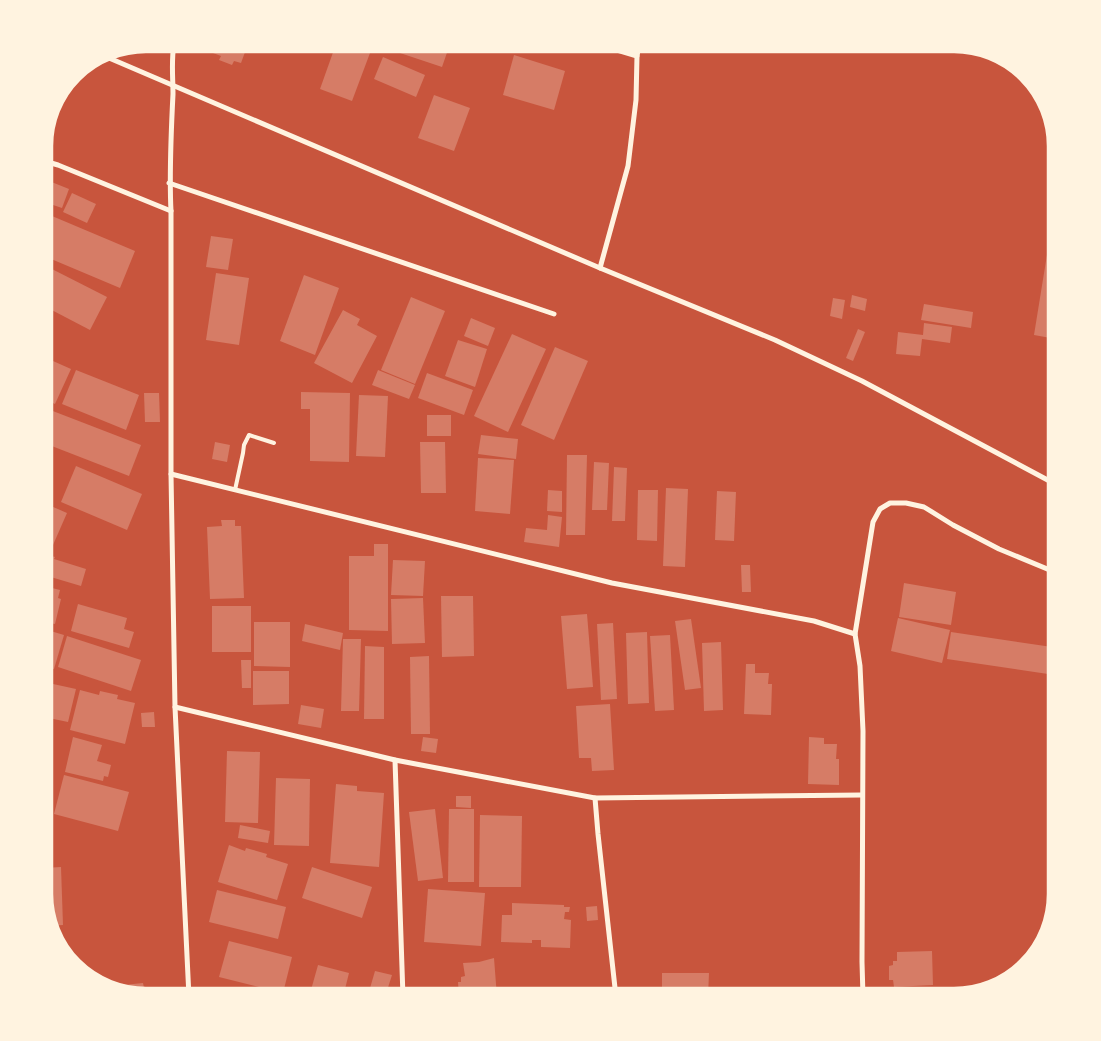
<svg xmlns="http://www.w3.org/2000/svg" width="1101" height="1041" font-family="Poppins,sans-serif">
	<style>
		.building { fill: #d67c66 }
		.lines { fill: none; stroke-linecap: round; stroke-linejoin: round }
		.service { stroke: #fff3e0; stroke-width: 4 }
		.minor { stroke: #fff3e0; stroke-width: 5 }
		.rim { fill: none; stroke: #fff3e0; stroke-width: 2.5 }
	</style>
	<rect width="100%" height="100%" fill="#c8553d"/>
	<g class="building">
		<path d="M199,44h49l-7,19 -7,-2 -2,4 -13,-5 2,-4 -24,-9z"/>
		<path d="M336,44h8l26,9 -18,48 -32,-12z"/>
		<path d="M373,44h77l-8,23z"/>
		<path d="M514,55l51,16 -11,39 -51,-15z"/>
		<path d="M383,57l42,18 -9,22 -42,-18z"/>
		<path d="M434,95l36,13 -16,43 -36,-13z"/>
		<path d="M44,179l25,10 -7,19 -18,-6z"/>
		<path d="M72,193l24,11 -9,19 -24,-11z"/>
		<path d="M44,205l7,2 -7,22z"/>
		<path d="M52,216l83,35 -15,37 -76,-32v-20z"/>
		<path d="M1051,230l6,1v102l-1,6 -22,-4z"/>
		<path d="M211,236l22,3 -5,31 -22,-3z"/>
		<path d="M44,265l63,32 -17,33 -46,-24z"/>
		<path d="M216,273l33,5 -10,67 -33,-5z"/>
		<path d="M304,275l35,13 -24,67 -35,-14z"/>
		<path d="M852,295l15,4 -2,12 -15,-4z"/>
		<path d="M411,297l34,14 -30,73 -34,-14z"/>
		<path d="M833,298l12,2 -3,19 -12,-3z"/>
		<path d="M924,304l49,8 -2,16 -50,-8z"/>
		<path d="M343,310l17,9 -3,6 20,11 -25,47 -38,-20z"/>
		<path d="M471,318l24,10 -7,18 -24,-10z"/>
		<path d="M924,323l28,4 -2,16 -28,-4 -2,17 -24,-2 2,-22 25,3z"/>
		<path d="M858,329l7,3 -12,29 -7,-3z"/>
		<path d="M512,334l34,15 -38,83 -34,-16z"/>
		<path d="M458,340l29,9 -12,38 -30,-11z"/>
		<path d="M555,347l33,14 -34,79 -33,-15z"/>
		<path d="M44,357l27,12 -16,35 -11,-5z"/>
		<path d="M76,370l63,25 -13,35 -64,-26z"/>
		<path d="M378,370l37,15 -6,14 -37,-14z"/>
		<path d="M427,373l46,17 -9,25 -46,-17z"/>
		<path d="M301,392l49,1 -1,69 -39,-1v-52h-9z"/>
		<path d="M144,393h15l1,29h-15z"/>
		<path d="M359,395l29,1 -3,61 -29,-1z"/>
		<path d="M45,408l96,37 -12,31 -85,-33z"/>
		<rect x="427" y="415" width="24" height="21"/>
		<path d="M481,435l37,4 -2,20 -38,-5z"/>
		<path d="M215,442l15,3 -3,17 -15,-3z"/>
		<path d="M420,442h25l1,51h-25z"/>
		<path d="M567,455h20l-2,80h-19z"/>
		<path d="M478,458l36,2 -4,54 -35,-3z"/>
		<path d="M594,462l15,1 -2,47h-15z"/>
		<path d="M76,466l66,28 -15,36 -66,-28z"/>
		<path d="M614,467l13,1 -2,53h-13z"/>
		<path d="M666,488l22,1 -3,78 -22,-1z"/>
		<path d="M548,490l14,1v21l-15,-1z"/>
		<path d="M638,490h20l-1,51 -20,-1z"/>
		<path d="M717,491l19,1 -2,49 -19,-1z"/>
		<path d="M44,503l23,10 -14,32 -9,-4z"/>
		<path d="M548,515l14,2 -3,30 -35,-5 2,-14 21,2z"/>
		<path d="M221,520h14v6h6l3,72 -34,1 -3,-72 15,-1z"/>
		<path d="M374,544h14v87l-39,-1v-74h25z"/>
		<path d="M44,554l11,3 -1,2 32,10 -5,17 -37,-11z"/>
		<path d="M393,560l32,1 -2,35 -32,-1z"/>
		<path d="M741,565h9l1,27h-9z"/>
		<path d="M904,583l52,9 -5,33 -52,-8z"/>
		<path d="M44,586l16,4 -2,8 3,1 -6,25 -11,-2z"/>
		<path d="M441,596h32l1,60 -32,1z"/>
		<path d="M423,598l2,45 -33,1 -1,-45z"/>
		<path d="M78,604l49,14 -3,11 10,3 -5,16 -58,-17z"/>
		<rect x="212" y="606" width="39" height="46"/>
		<path d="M587,614l6,73 -26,2 -6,-73z"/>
		<path d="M898,618l52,12 -8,33 -51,-12z"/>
		<path d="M691,619l10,69 -16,2 -10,-69z"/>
		<path d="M254,622h36v45l-36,-1z"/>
		<path d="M613,623l4,76 -16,1 -4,-76z"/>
		<path d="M305,624l38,9 -3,17 -38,-9z"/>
		<path d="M44,629l20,6 -10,34 -10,-2z"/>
		<path d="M647,632l2,71 -21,1 -2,-71z"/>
		<path d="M951,632l101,15 -4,27 -101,-15z"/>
		<path d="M670,635l4,75 -19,1 -5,-75z"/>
		<path d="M67,636l74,24 -10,31 -73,-24z"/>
		<path d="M343,639h18l-2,72h-18z"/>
		<path d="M721,642l2,68 -19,1 -2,-68z"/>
		<path d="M365,646l19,1v72h-20z"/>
		<path d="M429,656l1,78h-19l-1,-77z"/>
		<path d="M241,660h10v28h-9z"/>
		<path d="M1051,662h6v10l-7,-1z"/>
		<path d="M746,664h9v9h14l-1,11h4l-1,31 -27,-1z"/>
		<path d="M253,671h36v33l-36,1z"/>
		<path d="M44,682l32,7 -8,33 -24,-5z"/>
		<path d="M80,690l19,5 1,-4 18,4 -1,4 18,4 -10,41 -55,-14z"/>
		<path d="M610,704l4,66 -22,1 -1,-13h-12l-3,-52z"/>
		<path d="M301,705l23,4 -3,19 -23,-4z"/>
		<path d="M154,712l1,15h-13l-1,-14z"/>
		<path d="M73,737l29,8 -5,16 14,4 -3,12 -4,-1 -1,5 -38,-9z"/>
		<path d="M423,737l15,2 -2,14 -15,-2z"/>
		<path d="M809,737l15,1v6h13l-1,15h3v26l-31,-1z"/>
		<path d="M227,751l33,1 -2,71 -33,-1z"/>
		<path d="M44,773h9l-5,41 -4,-1z"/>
		<path d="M64,775l65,17 -11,39 -64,-17z"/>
		<path d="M276,778l34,1 -1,67 -35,-1z"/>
		<path d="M336,784l21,2v5l27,2 -5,74 -49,-4z"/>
		<path d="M456,796h15v12l-15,-1z"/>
		<path d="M435,809l8,69 -25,3 -9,-69z"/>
		<path d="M449,809h25v73h-26z"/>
		<path d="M480,815l42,1 -1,71h-42z"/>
		<path d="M240,825l30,6 -2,12 -30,-5z"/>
		<path d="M229,845l16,6 1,-3 21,6 -1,3 22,7 -11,36 -59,-18z"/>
		<path d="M61,867l2,58 -13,1 -6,-25v-33z"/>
		<path d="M312,867l60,20 -10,31 -60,-20z"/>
		<path d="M428,889l57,4 -4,53 -57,-4z"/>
		<path d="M217,890l69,17 -8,32 -69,-17z"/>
		<path d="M512,903l52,2v2h6l-1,5h-4l-1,7 7,1 -1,28 -29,-1v-7h-9v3l-31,-1 1,-27h10z"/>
		<path d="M597,906l1,14 -11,1 -1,-14z"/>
		<path d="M229,941l63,16 -9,36 -64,-16z"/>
		<path d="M932,951l1,34 -39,2 -1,-7h-4v-14l4,-1v-4h4v-9z"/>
		<path d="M494,958l3,39h-38l-1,-15h3v-5l4,-1 -2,-13 16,-1z"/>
		<path d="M318,965l31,8 -6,24h-34z"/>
		<path d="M375,971l17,4 -7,22h-10l-7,-2z"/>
		<path d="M662,973h47l-1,24h-49v-10h3z"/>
		<path d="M143,983l3,14 -39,-8 -3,-2z"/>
		<path d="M227,990l26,7h-28z"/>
	</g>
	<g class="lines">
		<path class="service" d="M235,490l8,-37 1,-8 5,-10 25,8"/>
		<g class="minor">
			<path d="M174,44c-3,17 -1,33 -1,50 -2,39 -4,78 -2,117v263l4,233 14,290"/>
			<path d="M102,55l498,213 175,72 87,41 195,104"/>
			<path d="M637,56l2,-12"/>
			<path d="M44,161l14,4 113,46"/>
			<path d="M169,183l385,131"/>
			<path d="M600,268l28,-102 8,-66 1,-44 -20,-6 -15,-6"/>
			<path d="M171,474l441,109 202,38 41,13"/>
			<path d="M175,707l220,53 200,38 267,-3"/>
			<path d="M395,760l8,237"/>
			<path d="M595,798l3,36 18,163"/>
			<path d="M863,997l-1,-35 1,-231 -3,-65 -5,-32 18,-112 7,-13 10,-6h16l18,4 29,18 46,24 58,24"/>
		</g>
	</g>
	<path d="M0 0H1101V1041H0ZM146 52H954A94 94 0 0 1 1048 146V894A94 94 0 0 1 954 988H146A94 94 0 0 1 52 894V146A94 94 0 0 1 146 52Z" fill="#fff3e0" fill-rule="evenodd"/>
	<path class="rim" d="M146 52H954A94 94 0 0 1 1048 146V894A94 94 0 0 1 954 988H146A94 94 0 0 1 52 894V146A94 94 0 0 1 146 52Z"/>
</svg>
